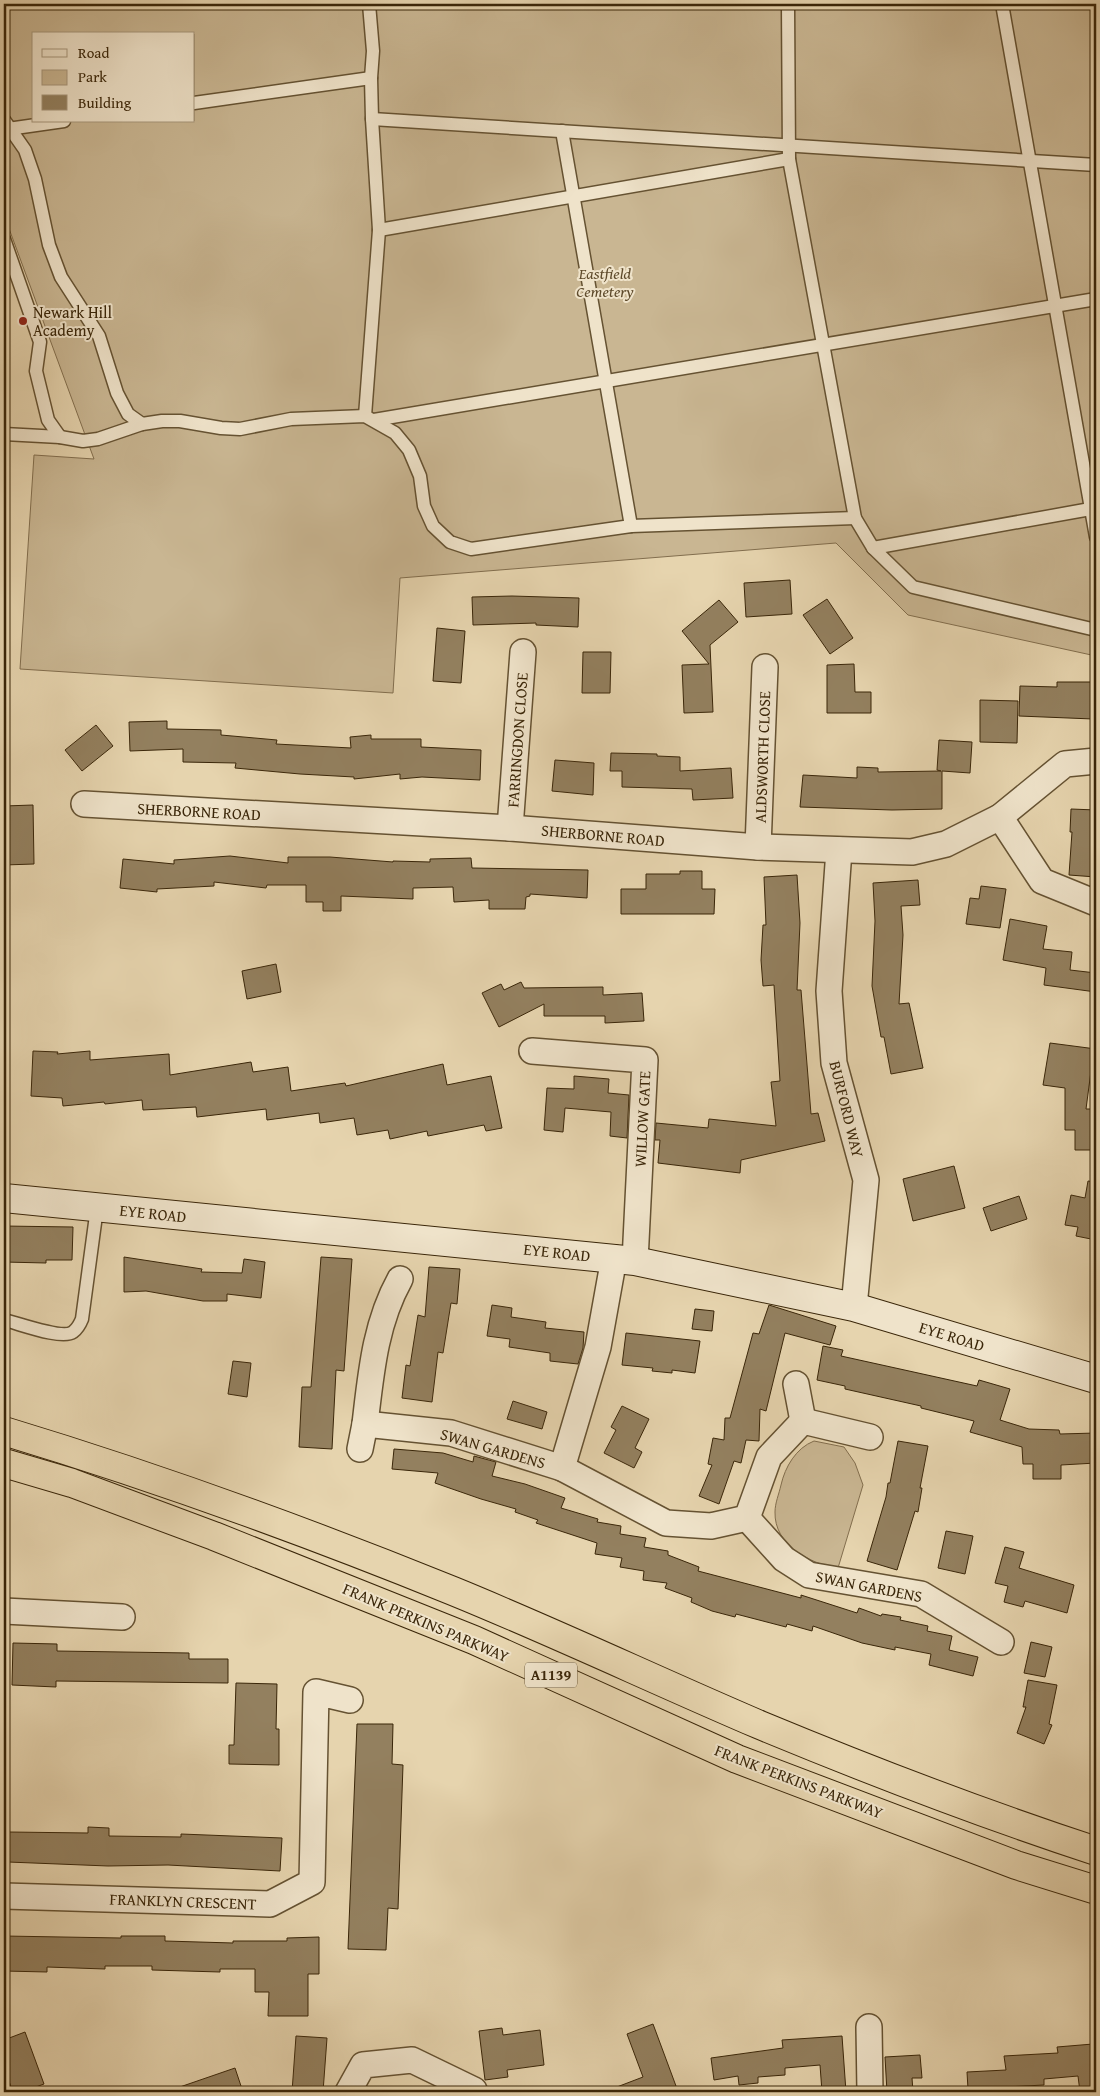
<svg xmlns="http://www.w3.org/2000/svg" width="1100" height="2096" font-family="'Gentium Book Plus',serif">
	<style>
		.green { fill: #c9b692; stroke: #826e4e; fill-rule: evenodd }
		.building { fill: #93805f; stroke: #3a2609 }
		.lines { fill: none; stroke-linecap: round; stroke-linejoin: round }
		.lane-casing { stroke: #655232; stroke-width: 15 }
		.street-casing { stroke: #655232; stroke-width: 28 }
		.secondary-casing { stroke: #3a2609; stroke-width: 30 }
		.highway-casing { stroke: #3a2609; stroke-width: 30 }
		.lane { stroke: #efe3ca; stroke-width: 12 }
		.street { stroke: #efe3ca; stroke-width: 25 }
		.secondary { stroke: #efe3ca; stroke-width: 28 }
		.highway { stroke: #e6d4ae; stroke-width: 28 }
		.poi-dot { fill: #8f2418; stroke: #efe3ca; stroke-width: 2 }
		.labels { text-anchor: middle; stroke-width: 4; stroke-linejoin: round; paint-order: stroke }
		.shield { fill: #efe3ca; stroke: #705f43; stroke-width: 1 }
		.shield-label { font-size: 15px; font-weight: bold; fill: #3a2609 }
		.park-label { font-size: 16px; font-style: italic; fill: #5e4a2b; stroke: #efe3ca }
		.poi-label { font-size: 16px; fill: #3a2609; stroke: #efe3ca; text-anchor: start }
		.street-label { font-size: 16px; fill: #3a2609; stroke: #efe3ca }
	</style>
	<rect width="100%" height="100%" fill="#e6d4ae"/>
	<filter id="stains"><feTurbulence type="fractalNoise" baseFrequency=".004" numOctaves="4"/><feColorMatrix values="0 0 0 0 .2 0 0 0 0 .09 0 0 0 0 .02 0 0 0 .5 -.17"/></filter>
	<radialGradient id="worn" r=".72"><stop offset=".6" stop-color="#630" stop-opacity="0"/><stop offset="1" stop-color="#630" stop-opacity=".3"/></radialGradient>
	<g class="green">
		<path d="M4,4h1092v652l-188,-41 -72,-72 -436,35 -7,115 -373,-24 14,-214 60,4 -90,-244zM34,34h160v87h-160z"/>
		<path d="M814,1441l30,6 11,16 8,22 -25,83c-28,-4 -64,-23 -63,-56 0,-9 4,-18 6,-27 4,-18 15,-37 33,-44z"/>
	</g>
	<g class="building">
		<path d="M790,580l2,34 -46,3 -2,-34z"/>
		<path d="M512,596l67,2 -1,29 -42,-2v-2l-63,2 -1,-28z"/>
		<path d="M827,599l26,39 -23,16 -27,-39z"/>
		<path d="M719,600l19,22 -28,23 3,67 -29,1 -2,-48 27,-1 -27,-33z"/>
		<path d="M437,628l28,3 -4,52 -28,-2z"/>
		<path d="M583,652h28l-1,41h-28z"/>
		<path d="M854,664l1,28h16v21h-44v-48z"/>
		<path d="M1057,682h39v22l-4,-1 1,16 -74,-3 1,-30 37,1z"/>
		<path d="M980,700l38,1 -1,42 -37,-1z"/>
		<path d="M167,721v8l54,1v5l56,5 -1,4 75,4 -1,-11 21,-2v4h50v8l60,3 -1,30 -58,-3 -22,2v-5l-46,5v-2l-54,-3 -65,-6 1,-5 -53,-1v-13l-53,2 -1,-29z"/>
		<path d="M96,725l17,21 -31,25 -17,-21z"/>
		<path d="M939,740l33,2 -2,31 -28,-2v38l-50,1 -92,-3 3,-32 54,3v-11l21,1v4l63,-1 -4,-1z"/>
		<path d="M611,753l46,1v2l23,1v14l51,-3 2,30 -40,2 -1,-11 -70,-2v-16h-12z"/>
		<path d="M555,760l39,3 -1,32 -41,-4z"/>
		<path d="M33,805l1,59 -30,1v-59z"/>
		<path d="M1071,809l25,1v67l-27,-2 3,-43h-2z"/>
		<path d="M230,856l58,7v-6h42l63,5v-1l37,1v-3l41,-1 1,10 116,2 -1,28 -57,-4v2l-4,1 -1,12h-36v-9l-35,2 -1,-15 -40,1v11l-72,-3v15h-18v-9h-17v-17h-39l-1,3 -52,-6v4l-57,3v3l-37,-4 3,-29 51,5v-4z"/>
		<path d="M680,871h22v18h13l-1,25h-93v-25h25v-15h34z"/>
		<path d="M797,875l3,48 -3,67h4l10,124 7,-1 7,28 -84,19 -1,13 -82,-10 2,-23h-5l1,-17 52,5 1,-9 67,7 -5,-44 9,-1 -6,-96 -11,1 -2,-26 2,-35h3l-2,-48z"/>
		<path d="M918,880l2,25 -19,1 2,29 -4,69 10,-1 14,65 -32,6 -7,-37h-3l-9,-51 3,-65 -2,-38z"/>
		<path d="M981,886l25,3 -6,39 -34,-4 4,-26 9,1z"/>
		<path d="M1010,919l37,7 -4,23 29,3 -2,18 26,3v19l-52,-7 2,-17 -43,-8z"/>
		<path d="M276,964l5,28 -34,7 -5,-28z"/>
		<path d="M521,982l3,6 79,-1v8l39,-2 2,28 -39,2v-7h-61v-12l-45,23 -17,-34 19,-9 3,6z"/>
		<path d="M1050,1043l46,6v23l-5,-1 -5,38h10v41h-21v-20h-10v-42l-22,-3z"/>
		<path d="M33,1051l25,1 -1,2 33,-3v9l79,-6 1,21 81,-13 2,10 35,-5 3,24 54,-8 1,3 97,-22 4,21 44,-9 11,52 -16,3 -2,-6 -56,11 -1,-5 -37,8 -2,-9 -31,5 -3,-17 -34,5 -1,-10 -52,7 -1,-11 -69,8 -1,-10 -53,3 -1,-10 -37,4 -1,-2 -41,4 -1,-8 -31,-2z"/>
		<path d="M574,1076l35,3 -1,14 21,2 -2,43 -17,-2 1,-24 -46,-4 -2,24 -19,-2 3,-42 27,1z"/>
		<path d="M954,1166l11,42 -52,13 -10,-42z"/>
		<path d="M1088,1181l8,1v58l-20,-4 2,-9 -13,-2 6,-30 14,3z"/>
		<path d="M1019,1196l8,23 -36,12 -8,-23z"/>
		<path d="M4,1226l69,1 -1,33h-26v3l-42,-1z"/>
		<path d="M124,1257l78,12 -1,3 41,1 2,-14 21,3 -4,36 -34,-4v7h-24l-57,-10 -22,1z"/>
		<path d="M321,1257l31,2 -8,112 -8,-1 -4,79 -33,-2 3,-60h9z"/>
		<path d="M429,1267l31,2 -3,35 -6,-1 -8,50 -5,-1 -6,50 -30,-4 4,-33 4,1 8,-51 7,2z"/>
		<path d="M492,1305l20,3 -1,9 35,5 -1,6 39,4 -1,16 -5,16 -28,-3v-8l-41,-6 1,-8 -23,-3z"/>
		<path d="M769,1305l67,21 -6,19 -45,-12 -19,78 -6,-2 -1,32 -13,-1 -5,23 -7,-2 -15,43 -20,-8 13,-31 -4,-1 5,-26 11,2 1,-22h5l23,-85 6,1z"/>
		<path d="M695,1309l19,2 -2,20 -20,-2z"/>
		<path d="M626,1333l74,8 -5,32 -23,-3v3l-20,-2 1,-3 -31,-3z"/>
		<path d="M823,1346l20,4 -2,6 136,30 2,-6 31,9 -10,31 29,9 30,1 1,4 36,-1v30l-35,2v14h-28v-15h-10l-1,-17 -52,-15 4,-11 -53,-13v-2l-76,-17v-3l-28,-6z"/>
		<path d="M233,1361l18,2 -4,34 -19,-3z"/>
		<path d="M513,1401l34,11 -5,17 -35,-10z"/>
		<path d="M622,1406l27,13 -14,29 7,4 -8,16 -30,-15 12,-23 -5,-3z"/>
		<path d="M898,1441l30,5 -8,42h2l-4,24 -3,-1 -18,59 -30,-9 19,-64 2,-14h2z"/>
		<path d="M394,1449l49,4 30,9 1,-6 22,6 -4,14 33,8 40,14 -4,10 37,11 -1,3 24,4 -1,8 26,4 -2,9 24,4v4l31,12 -1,4 103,27v-3l56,18 2,-5 22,8 1,-2 19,3 -1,3 28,6 -1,5 25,5 -3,14 29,7 -5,19 -44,-11 2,-11 -36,-7v3l-33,-7 -49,-17 -1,5 -25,-7 -1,3 -50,-13 -1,3 -23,-6 -21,-9 1,-4 -27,-10 2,-5 -24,-3 1,-9 -24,-4 2,-9 -27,-4 2,-11 -61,-20 2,-3 -23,-8 1,-3 -35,-10 -46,-16 3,-10 -46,-4z"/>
		<path d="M946,1531l27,5 -8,38 -27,-6z"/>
		<path d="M1005,1547l19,5 -5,16 55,17 -7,28 -42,-12 -2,6 -19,-5 4,-16 -13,-3z"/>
		<path d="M1031,1642l21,5 -7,30 -21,-4z"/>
		<path d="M13,1643l44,1v7l132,2v6h39v24l-172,-2v6l-44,-2z"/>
		<path d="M1028,1680l29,5 -8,39 3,1 -8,19 -27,-11 9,-26h-3z"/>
		<path d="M236,1683l41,1 -1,45h3v36l-50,-1v-19h5z"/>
		<path d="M357,1724h36l-1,40 11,1 -5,144 -10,-1 -2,42 -38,-1z"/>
		<path d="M88,1827l21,1v8l72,1v-3l101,4 -2,33 -112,-6 -60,1 -100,-4 1,-30 79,1z"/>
		<path d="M4,1936l117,2v-2h44v5l68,2v-2h54v-3l32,-1v37h-11v42h-40l1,-24h-14v-23h-35v3l-68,-2v-4h-47v3l-58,-2v5l-43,-1z"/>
		<path d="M653,2024l23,62 -16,6h-51v-2l34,-13 -16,-43z"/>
		<path d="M502,2028l1,7 37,-5 4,35 -37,5 1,7 -23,3 -6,-49z"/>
		<path d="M25,2032l19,52 -22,8h-9l-9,-24v-28z"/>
		<path d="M296,2036l31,2 -4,54h-31z"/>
		<path d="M842,2036l4,56h-24l-2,-27 -35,3v7l-27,2v6l-19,2 -1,-9 -24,4 -3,-22 72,-10 -1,-8z"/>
		<path d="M1093,2044l3,47 -16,1 -2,-16 -34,3v6l-76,4 -1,-17 39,-2 -2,-14 54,-3 -1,-6z"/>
		<path d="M920,2055l2,23h-10l1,14h-26l-2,-35z"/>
		<path d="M235,2068l8,24h-69v-3z"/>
	</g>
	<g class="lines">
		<defs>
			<g id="lane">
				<path d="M788,4l1,155 66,359 18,30 40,39 183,43"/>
				<path d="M1002,4l94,533"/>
				<path d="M194,103l177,-25"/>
				<path d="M372,119l724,46"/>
				<path d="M4,120l21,30 10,29 14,66 12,32 38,59 18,57 11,21 14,10"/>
				<path d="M8,129l56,-8"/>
				<path d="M562,131l69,395"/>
				<path d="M379,230l410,-71"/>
				<path d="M4,239l36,103 -4,29 12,49 12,17"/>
				<path d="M365,416l14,-186 -7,-111 -1,-41 2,-27 -4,-47"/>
				<path d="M374,420l722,-121"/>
				<path d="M4,434l56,3 23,4 15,-2 44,-15 20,-3h18l41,7 19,1 51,-10 74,-3 30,17 14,17 11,26 4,30 9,20 17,16 21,7 160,-23 224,-8"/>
				<path d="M873,548l223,-40"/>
				<path d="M4,1320c14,3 58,20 69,12 4,-3 7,-8 9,-13l15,-111"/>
			</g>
			<g id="street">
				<path d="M84,804l426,24 248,19 154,5 34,-8 54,-27 65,-53 31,-3"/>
				<path d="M1000,817l42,64 54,22"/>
				<path d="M510,828l13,-176"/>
				<path d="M758,847l7,-180"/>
				<path d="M839,850l-10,141 5,72 32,117 -12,127"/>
				<path d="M532,1051l113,9 -10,201"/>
				<path d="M796,1384l7,37"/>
				<path d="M365,1424c6,-51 10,-100 35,-145"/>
				<path d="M360,1449l5,-25 86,9 111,35 104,55 45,3 36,-8 22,-61 34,-36 67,16"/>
				<path d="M562,1468l36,-121 16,-89"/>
				<path d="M747,1518l37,41 25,16 112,19 80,48"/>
				<path d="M4,1611l118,6"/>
				<path d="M4,1896l266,8 42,-22 4,-190 34,8"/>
				<path d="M869,2027l1,65"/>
				<path d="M348,2092l15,-27 49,-5 62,30"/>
			</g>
			<path id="secondary" d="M4,1198l631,63 219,46 242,72"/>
			<g id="highway">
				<path d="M4,1431c152,46 301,100 449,160 103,42 204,90 307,134 111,46 223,89 336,126"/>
				<path d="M4,1463l68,20 142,53 260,104 263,119 279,106 80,25"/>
			</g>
		</defs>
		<use href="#lane" class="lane-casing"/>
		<use href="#street" class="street-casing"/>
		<use href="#secondary" class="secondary-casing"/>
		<use href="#highway" class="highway-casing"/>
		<use href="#lane" class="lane"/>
		<use href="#street" class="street"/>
		<use href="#secondary" class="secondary"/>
		<use href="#highway" class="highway"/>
	</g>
	<circle class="poi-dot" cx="23" cy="321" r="5"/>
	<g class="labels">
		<rect class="shield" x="525" y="1662.5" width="52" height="25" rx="4"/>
		<g class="shield-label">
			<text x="551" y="1680">A1139</text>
		</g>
		<g class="park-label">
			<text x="605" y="279">Eastfield<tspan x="605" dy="18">Cemetery</tspan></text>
		</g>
		<g class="poi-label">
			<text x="33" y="318">Newark Hill<tspan x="33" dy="18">Academy</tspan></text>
		</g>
		<g class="street-label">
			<text transform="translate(517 740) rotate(-86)" y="6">FARRINGDON CLOSE</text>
			<text transform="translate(762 757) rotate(-88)" y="6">ALDSWORTH CLOSE</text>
			<text transform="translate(199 811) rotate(3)" y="6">SHERBORNE ROAD</text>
			<text transform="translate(603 835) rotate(5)" y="6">SHERBORNE ROAD</text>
			<text transform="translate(847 1109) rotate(76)" y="6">BURFORD WAY</text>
			<text transform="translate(642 1119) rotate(-87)" y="6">WILLOW GATE</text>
			<text transform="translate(153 1213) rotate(6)" y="6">EYE ROAD</text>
			<text transform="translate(557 1252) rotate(6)" y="6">EYE ROAD</text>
			<text transform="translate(952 1336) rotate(17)" y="6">EYE ROAD</text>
			<text transform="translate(493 1448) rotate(16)" y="6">SWAN GARDENS</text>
			<text transform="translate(869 1586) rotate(11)" y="6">SWAN GARDENS</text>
			<text transform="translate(426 1622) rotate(23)" y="6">FRANK PERKINS PARKWAY</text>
			<text transform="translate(799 1781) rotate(21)" y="6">FRANK PERKINS PARKWAY</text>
			<text transform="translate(183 1901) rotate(2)" y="6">FRANKLYN CRESCENT</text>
		</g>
	</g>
	<rect width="1100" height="2096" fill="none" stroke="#e6d4ae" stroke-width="20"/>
	<rect x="5" y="5" width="1090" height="2086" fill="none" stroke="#3a2609" stroke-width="2.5"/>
	<rect x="10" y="10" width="1080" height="2076" fill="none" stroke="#3a2609"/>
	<rect x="32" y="32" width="162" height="90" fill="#efe3ca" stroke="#a7977d"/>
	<rect x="42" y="49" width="25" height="8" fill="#efe3ca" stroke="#a7977d"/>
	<text x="78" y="58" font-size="15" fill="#3a2609">Road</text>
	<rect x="42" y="70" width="25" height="15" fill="#c9b692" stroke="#a7977d"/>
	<text x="78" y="82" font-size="15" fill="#3a2609">Park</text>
	<rect x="42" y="95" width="25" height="15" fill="#93805f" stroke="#a7977d"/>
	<text x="78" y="108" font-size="15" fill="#3a2609">Building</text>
	<rect width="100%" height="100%" filter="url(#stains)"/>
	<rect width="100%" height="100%" fill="url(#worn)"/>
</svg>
